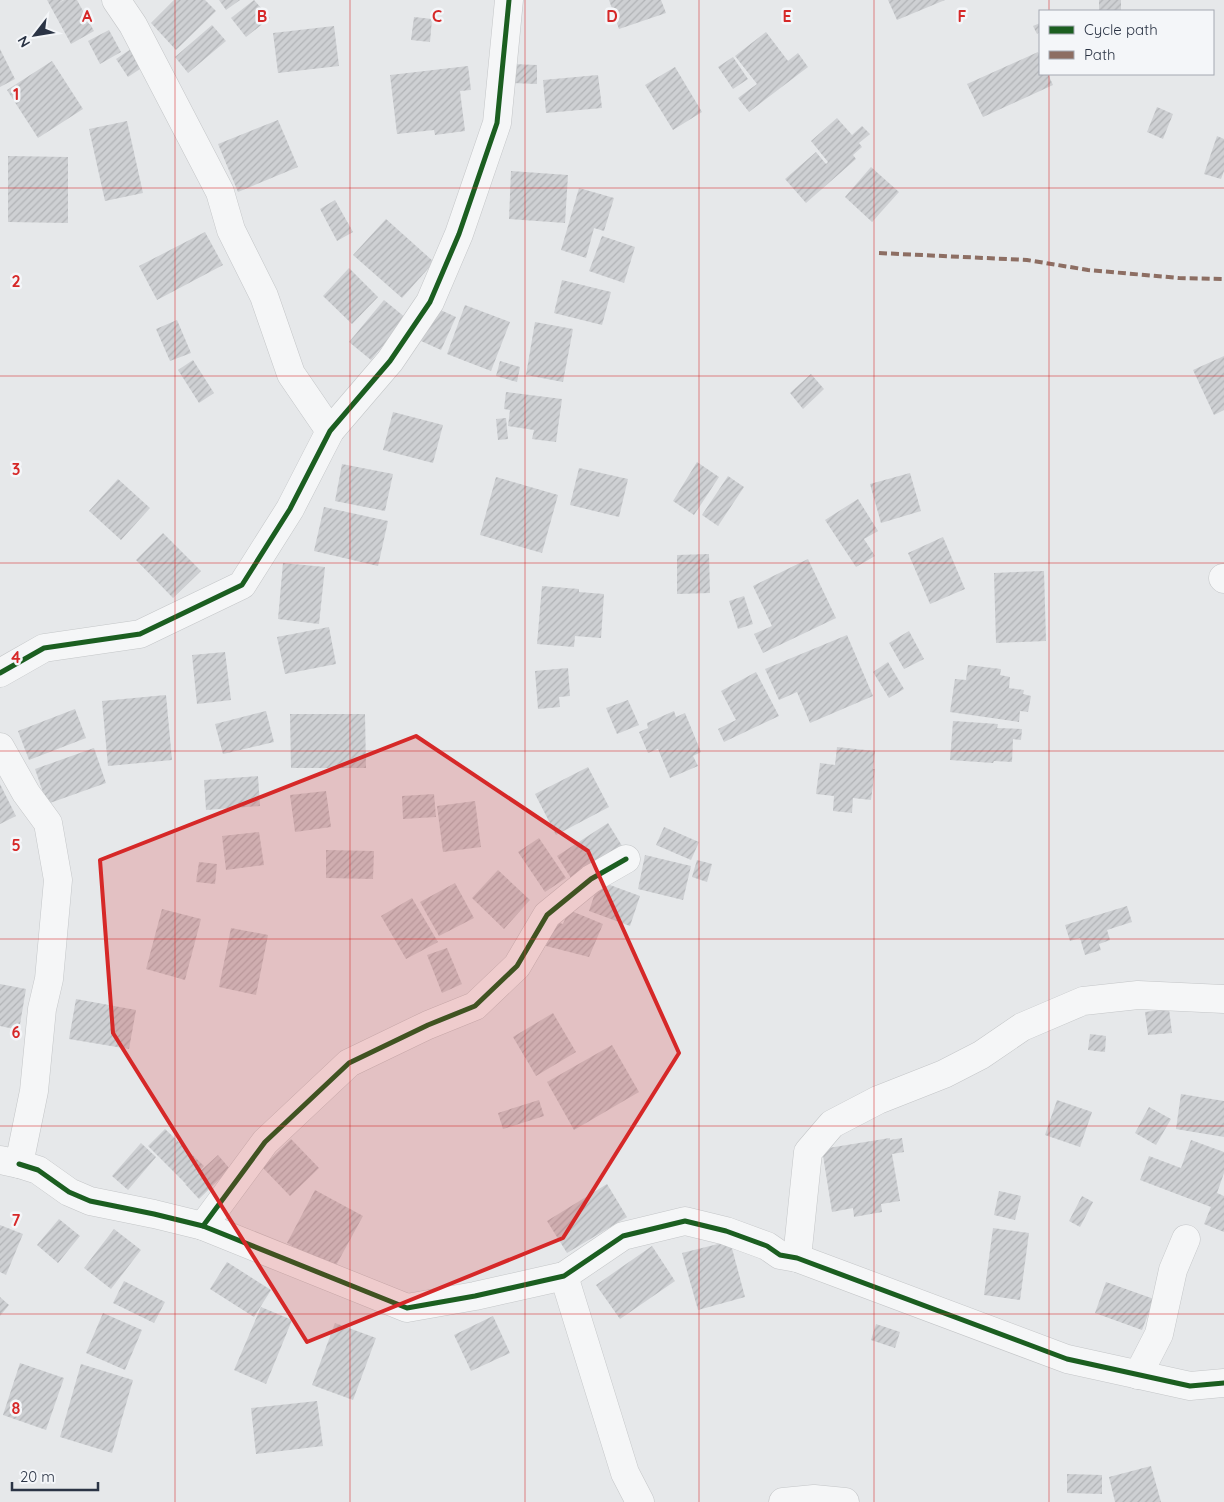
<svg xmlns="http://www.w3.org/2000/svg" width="1224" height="1502" font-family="Quicksand,sans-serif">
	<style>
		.building { fill: url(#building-hatch) }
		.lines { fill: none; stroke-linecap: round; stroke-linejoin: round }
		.minor-casing { stroke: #c4c6c8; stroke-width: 29 }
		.minor { stroke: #f5f6f7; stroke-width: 28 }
		.quiet { stroke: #8d6e63; stroke-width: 4; stroke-dasharray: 8 4; stroke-linecap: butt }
		.cycleway-casing { stroke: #f4f6f9; stroke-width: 8 }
		.cycleway { stroke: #1b5e20; stroke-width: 5 }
		.marked { fill: #d62828; fill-opacity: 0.2; stroke: #d62828; stroke-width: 4; stroke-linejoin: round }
		.grid { fill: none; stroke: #d62828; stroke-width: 1; stroke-opacity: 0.55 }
		.grid-label { font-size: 16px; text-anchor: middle; font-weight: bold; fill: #d62828; stroke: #f4f6f9; stroke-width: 5; stroke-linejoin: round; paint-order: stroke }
	</style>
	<defs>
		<pattern id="building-hatch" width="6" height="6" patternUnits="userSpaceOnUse" patternTransform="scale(1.25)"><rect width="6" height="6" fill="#ced0d3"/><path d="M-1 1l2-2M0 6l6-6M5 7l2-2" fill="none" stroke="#b1b3b6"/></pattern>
	</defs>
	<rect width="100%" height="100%" fill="#e6e8ea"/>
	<g class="building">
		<path d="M47,0h16l-6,4 7,-4h13l17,31 -23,13z"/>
		<path d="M174,0h31l11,11 -40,39 -25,-27z"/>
		<path d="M219,0h21l-14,10z"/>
		<path d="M254,0l16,18 -24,19 -15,-19z"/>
		<path d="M609,0h52l5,13 -47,16z"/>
		<path d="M888,0h57l-48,20z"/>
		<rect x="1099" y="0" width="22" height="11"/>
		<path d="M414,17l18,2 -2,23 -19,-2z"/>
		<path d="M1040,23v9l-3,2 -4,-8z"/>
		<path d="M212,25l14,16 -38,32 -13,-16z"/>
		<path d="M334,26l5,40 -61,7 -5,-40z"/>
		<path d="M109,30l12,22 -21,12 -12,-23z"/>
		<path d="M766,32l22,29 10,-8 10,14 -59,45 -11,-14 19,-14 -22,-28z"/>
		<path d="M0,49l15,30 -15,8z"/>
		<path d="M131,49l12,18 -15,10 -12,-18z"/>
		<path d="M1038,52l2,4v18h8l5,11 -70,32 -16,-33z"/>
		<path d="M733,57l15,22 -15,10 -15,-22z"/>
		<path d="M52,61l31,48 -45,29 -31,-48z"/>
		<path d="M512,64l25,1v19l-25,-1z"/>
		<path d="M468,66l3,24 -11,1 5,40 -30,4 -1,-5 -37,4 -7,-59z"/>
		<path d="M675,67l27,45 -29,18 -28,-45z"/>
		<path d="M598,75l4,33 -56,5 -3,-33z"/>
		<path d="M1157,107l16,7 -10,25 -16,-7z"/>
		<path d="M837,118l15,17 10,-9 8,8 -11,9 3,4 -9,8 3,4 -50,44 -21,-24 31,-27 10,12 2,-2 -17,-21z"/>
		<path d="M278,120l20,47 -60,25 -20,-48z"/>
		<path d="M127,121l16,72 -38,8 -16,-72z"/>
		<path d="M1217,136l7,3v32l-3,8 -17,-5z"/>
		<path d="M8,156l60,1v66l-60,-1z"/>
		<path d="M871,167l28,25 -27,30 -27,-25z"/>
		<path d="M511,171l57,4 -3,48 -56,-4z"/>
		<path d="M579,188l35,10 -10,33 -10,-3 -8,30 -25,-8z"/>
		<path d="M335,200l18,32 -16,9 -17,-32z"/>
		<path d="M386,219l48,43 -32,36 -49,-43z"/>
		<path d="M205,232l18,33 -66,35 -18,-34z"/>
		<path d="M602,236l33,11 -11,36 -35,-12z"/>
		<path d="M349,268l29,29 -26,27 -29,-28z"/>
		<path d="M562,280l49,12 -9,33 -48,-12z"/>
		<path d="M384,300l22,18 -35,42 -22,-18z"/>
		<path d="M465,305l45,17 -19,49 -44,-17z"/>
		<path d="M436,308l20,9 -15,33 -20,-9z"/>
		<path d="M177,320l14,33 -21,8 -14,-32z"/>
		<path d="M535,322l38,7 -10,53 -37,-7z"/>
		<path d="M1224,356v54l-10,5 -21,-45z"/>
		<path d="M193,360l21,33 -15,10 -21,-33z"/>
		<path d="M500,361l20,6 -3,15 -21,-6z"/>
		<path d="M811,374l13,15 -21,20 -13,-16z"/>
		<path d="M506,392l56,7 -6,43 -24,-3 2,-9 -26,-4 2,-16 -6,-1z"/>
		<path d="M393,412l50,13 -10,38 -50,-13z"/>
		<path d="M506,418l2,21 -10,1 -2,-21z"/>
		<path d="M697,462l22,15 -25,38 -21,-14z"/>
		<path d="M342,464l51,10 -8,37 -50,-10z"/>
		<path d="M579,468l49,11 -9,38 -49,-12z"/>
		<path d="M910,473l11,38 -40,12 -11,-39z"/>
		<path d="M728,476l16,11 -26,39 -16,-11z"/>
		<path d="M496,477l62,18 -16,58 -62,-18z"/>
		<path d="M118,479l32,29 -29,32 -32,-29z"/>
		<path d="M858,499l20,32 -14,8 11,17 -19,11 -31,-47z"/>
		<path d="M324,507l64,14 -10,45 -64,-15z"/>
		<path d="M163,533l38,38 -28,27 -37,-38z"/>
		<path d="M943,537l22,52 -35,15 -22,-51z"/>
		<path d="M709,554l1,39 -33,1v-39z"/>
		<path d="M808,559l28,59 -73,35 -9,-19 18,-8 -19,-40z"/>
		<path d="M283,563l42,4 -6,57 -41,-5z"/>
		<path d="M1044,571l2,70 -50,2 -2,-70z"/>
		<path d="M542,586l37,3v3l25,2 -3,44 -26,-2 -1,11 -37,-3z"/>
		<path d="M744,596l9,28 -15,5 -9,-28z"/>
		<path d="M329,627l7,37 -51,10 -8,-37z"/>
		<path d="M909,631l15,28 -20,10 -15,-26z"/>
		<path d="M847,635l26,61 -63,27 -13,-31 -18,8 -14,-31z"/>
		<path d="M225,652l6,48 -34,4 -5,-49z"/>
		<path d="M888,662l16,27 -15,9 -16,-26z"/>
		<path d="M968,665l33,4 -1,6 10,2 -1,11 15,2 -1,4 8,2 -3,16 -8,-1 -1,11 -69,-10 5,-33 11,1z"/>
		<path d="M568,668l2,28 -11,1 1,10 -22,2 -3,-38z"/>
		<path d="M756,672l23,44 -55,26 -6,-13 18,-9 -15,-29z"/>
		<path d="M166,695l6,65 -64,6 -6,-65z"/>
		<path d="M628,700l11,25 -22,9 -11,-26z"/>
		<path d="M75,709l11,29 -57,22 -11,-29z"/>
		<path d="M266,711l8,31 -51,12 -8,-30z"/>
		<path d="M674,711l2,6 9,-4 16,39 -8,4 5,10 -28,12 -12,-29 -10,4 -9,-21 9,-4 -1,-5z"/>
		<path d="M290,714h75l1,54h-75z"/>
		<path d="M953,721l45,3 -1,4 25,1 -1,11 -8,-1 -1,23 -18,-1 -1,2 -43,-3z"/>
		<path d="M837,747l38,4 -2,18h2l-4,31 -18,-2 -1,15 -19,-2 1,-15 -18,-2 4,-31 15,2z"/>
		<path d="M94,748l12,35 -59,21 -12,-35z"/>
		<path d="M588,767l21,40 -53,28 -21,-41z"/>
		<path d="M258,776l2,30 -54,4 -2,-30z"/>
		<path d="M0,784l16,32 -16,8z"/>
		<path d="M326,791l5,36 -36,5 -5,-37z"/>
		<path d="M434,794l2,23 -33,2 -1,-23z"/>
		<path d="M475,801l6,46 -38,5 -6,-46z"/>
		<path d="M608,823l19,31 -51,32 -19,-30z"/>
		<path d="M664,827l35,15 -8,18 -35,-15z"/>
		<path d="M259,832l5,33 -38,5 -4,-34z"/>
		<path d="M539,838l27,40 -21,14 -27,-40z"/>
		<path d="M326,850l48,1 -1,28 -47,-1z"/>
		<path d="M645,855l46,11 -8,34 -45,-11z"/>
		<path d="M697,860l15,4 -5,18 -15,-5z"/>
		<path d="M199,862l18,2 -2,20 -19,-2z"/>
		<path d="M498,870l32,30 -26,29 -32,-31z"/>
		<path d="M599,881l41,15 -10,30 -41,-15z"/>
		<path d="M455,883l19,35 -35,18 -19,-34z"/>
		<path d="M412,898l26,44 -32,17 -25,-43z"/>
		<path d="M1127,906l5,16 -25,8 3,10 -11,4 2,6 -16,5 -5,-17 -10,3 -5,-16z"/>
		<path d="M162,909l39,10 -16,61 -39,-11z"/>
		<path d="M569,910l34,14 -14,33 -43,-11 7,-25 10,3z"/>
		<path d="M231,928l37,7 -12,60 -37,-8z"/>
		<path d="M447,948l15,36 -20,9 -15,-38z"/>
		<path d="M0,984l26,5 -7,41 -19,-4z"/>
		<path d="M76,999l60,11 -7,39 -60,-10z"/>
		<path d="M1169,1009l3,24 -24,2 -3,-23z"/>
		<path d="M553,1013l23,39 -40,24 -23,-39z"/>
		<path d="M1090,1034l16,2 -1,16 -17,-2z"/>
		<path d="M612,1045l27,47 -65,38 -27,-48z"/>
		<path d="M1181,1094l43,7v36l-48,-8z"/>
		<path d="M539,1100l5,16 -41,13 -5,-16z"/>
		<path d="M1057,1100l35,12 -12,35 -35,-12z"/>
		<path d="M1149,1107l22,12 -15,26 -21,-12z"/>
		<path d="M165,1129l39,37 -8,9 22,-20 12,14 -31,30 -14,-15h1l-38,-38z"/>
		<path d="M890,1138v2l12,-2 2,14 -12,2 8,47 -19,3 1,8 -28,5 -1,-9 -21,4 -10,-63z"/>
		<path d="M291,1139l28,29 -29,28 -28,-29z"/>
		<path d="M1191,1140l33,12v21l-7,20 7,3v36l-20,-8 7,-17 -71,-27 9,-24 32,12z"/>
		<path d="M141,1143l15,14 -28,33 -16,-14z"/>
		<path d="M607,1184l20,33 -60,36 -20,-32z"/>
		<path d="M315,1190l48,26 -29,53 -47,-26z"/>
		<path d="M999,1191l22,5 -6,24 -21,-5z"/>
		<path d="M1082,1196l11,6 -13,25 -11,-6z"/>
		<path d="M59,1219l21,17 -22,27 -21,-18z"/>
		<path d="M0,1225l23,9 -17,41 -6,-3z"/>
		<path d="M993,1228l36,5 -9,67 -36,-5z"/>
		<path d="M114,1229l27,21 -30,39 -27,-21z"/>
		<path d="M730,1241l15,56 -47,13 -16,-57z"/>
		<path d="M652,1246l23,35 -55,38 -24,-34z"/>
		<path d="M227,1262l44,28 -17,27 -44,-28z"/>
		<path d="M124,1281l41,21 -11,21 -41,-20z"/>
		<path d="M1106,1282l48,17 -12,31 -47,-17z"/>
		<path d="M0,1297l9,8 -9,11z"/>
		<path d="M261,1307l31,13 -26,64 -32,-14z"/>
		<path d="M103,1313l39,17 -17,40 -39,-17z"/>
		<path d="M493,1316l17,37 -39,18 -17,-36z"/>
		<path d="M335,1323l41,15 -23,62 -41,-15z"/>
		<path d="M876,1324l24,8 -5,16 -24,-8z"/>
		<path d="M20,1363l44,15 -18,52 -43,-15z"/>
		<path d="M81,1364l52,16 -21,73 -52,-16z"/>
		<path d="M317,1401l6,45 -67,8 -5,-46z"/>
		<path d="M1151,1466l10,36h-46l-6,-25z"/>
		<path d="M1067,1474l35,1v19l-35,-1z"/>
	</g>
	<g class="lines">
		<defs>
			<g id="minor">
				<path d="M116,0l17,25 87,167 11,38 33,66 27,78 39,57"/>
				<path d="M1223,578l1,1"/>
				<path d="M0,673l44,-25 96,-14 102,-49 48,-76 40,-78 60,-70 40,-59 29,-68 38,-111 12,-123"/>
				<path d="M0,747l26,46 22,30 10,57 -9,99 -7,30 -8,82 -15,73 -19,-4"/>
				<path d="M19,1164l19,6 31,22 21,9 64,13 49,12 62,-84 84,-79 79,-38 47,-19 42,-40 30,-51 44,-36 35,-20"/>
				<path d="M203,1226l204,82 68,-12 89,-20 59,-40 62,-15 41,10 41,15 13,9 17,3 270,101 123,27 34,-3"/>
				<path d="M797,1258l11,-106 24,-28 46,-24 66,-26 37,-19 41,-28 61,-26 55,-6 86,4"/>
				<path d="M564,1276l61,197 15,29"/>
				<path d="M1138,1375l21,-41 14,-64 13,-31"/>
				<path d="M783,1502l31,-3 31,3"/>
			</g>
		</defs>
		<use href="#minor" class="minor-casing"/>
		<use href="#minor" class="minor"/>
		<path class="quiet" d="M879,253l148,7 61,10 91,8 45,1"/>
		<defs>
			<g id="cycleway">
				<path d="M0,673l44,-25 96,-14 102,-49 48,-76 40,-78 60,-70 40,-59 29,-68 38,-111 12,-123"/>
				<path d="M19,1164l19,6 31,22 21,9 64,13 49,12 62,-84 84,-79 79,-38 47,-19 42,-40 30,-51 44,-36 35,-20"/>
				<path d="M203,1226l204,82 68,-12 89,-20 59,-40 62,-15 41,10 41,15 13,9 17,3 270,101 123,27 34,-3"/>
			</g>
		</defs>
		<use href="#cycleway" class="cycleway-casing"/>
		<use href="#cycleway" class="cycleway"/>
	</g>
	<path class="marked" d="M416,736l172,115 91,202 -116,185 -256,104 -194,-309 -13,-173z"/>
	<path class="grid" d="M175,0v1502M350,0v1502M525,0v1502M699,0v1502M874,0v1502M1049,0v11M1049,74v1428M0,188h1224M0,376h1224M0,563h1224M0,751h1224M0,939h1224M0,1126h1224M0,1314h1224"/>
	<g class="grid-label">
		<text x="87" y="22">A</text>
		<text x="262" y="22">B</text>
		<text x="437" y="22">C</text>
		<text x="612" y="22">D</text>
		<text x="787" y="22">E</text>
		<text x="962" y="22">F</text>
		<text x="16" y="100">1</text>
		<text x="16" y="287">2</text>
		<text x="16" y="475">3</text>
		<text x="16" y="663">4</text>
		<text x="16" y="851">5</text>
		<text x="16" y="1038">6</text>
		<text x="16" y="1226">7</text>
		<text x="16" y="1414">8</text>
	</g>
	<rect x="1039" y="10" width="175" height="65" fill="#f4f6f9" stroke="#a4a8b1"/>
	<rect x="1049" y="26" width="25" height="8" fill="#1b5e20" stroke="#a4a8b1"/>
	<text x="1084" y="35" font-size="15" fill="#2b3445">Cycle path</text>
	<rect x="1049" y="51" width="25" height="8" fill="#8d6e63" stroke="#a4a8b1"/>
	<text x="1084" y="60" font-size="15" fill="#2b3445">Path</text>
	<g transform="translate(35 35) rotate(239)" stroke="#f4f6f9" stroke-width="4" paint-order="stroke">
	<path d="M0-4L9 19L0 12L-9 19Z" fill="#2b3445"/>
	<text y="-8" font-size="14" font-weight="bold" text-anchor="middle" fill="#2b3445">N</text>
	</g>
	<path d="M12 1482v8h86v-8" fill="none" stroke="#2b3445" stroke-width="2.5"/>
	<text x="20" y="1482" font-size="15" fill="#2b3445" stroke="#f4f6f9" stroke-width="4" paint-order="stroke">20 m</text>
</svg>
